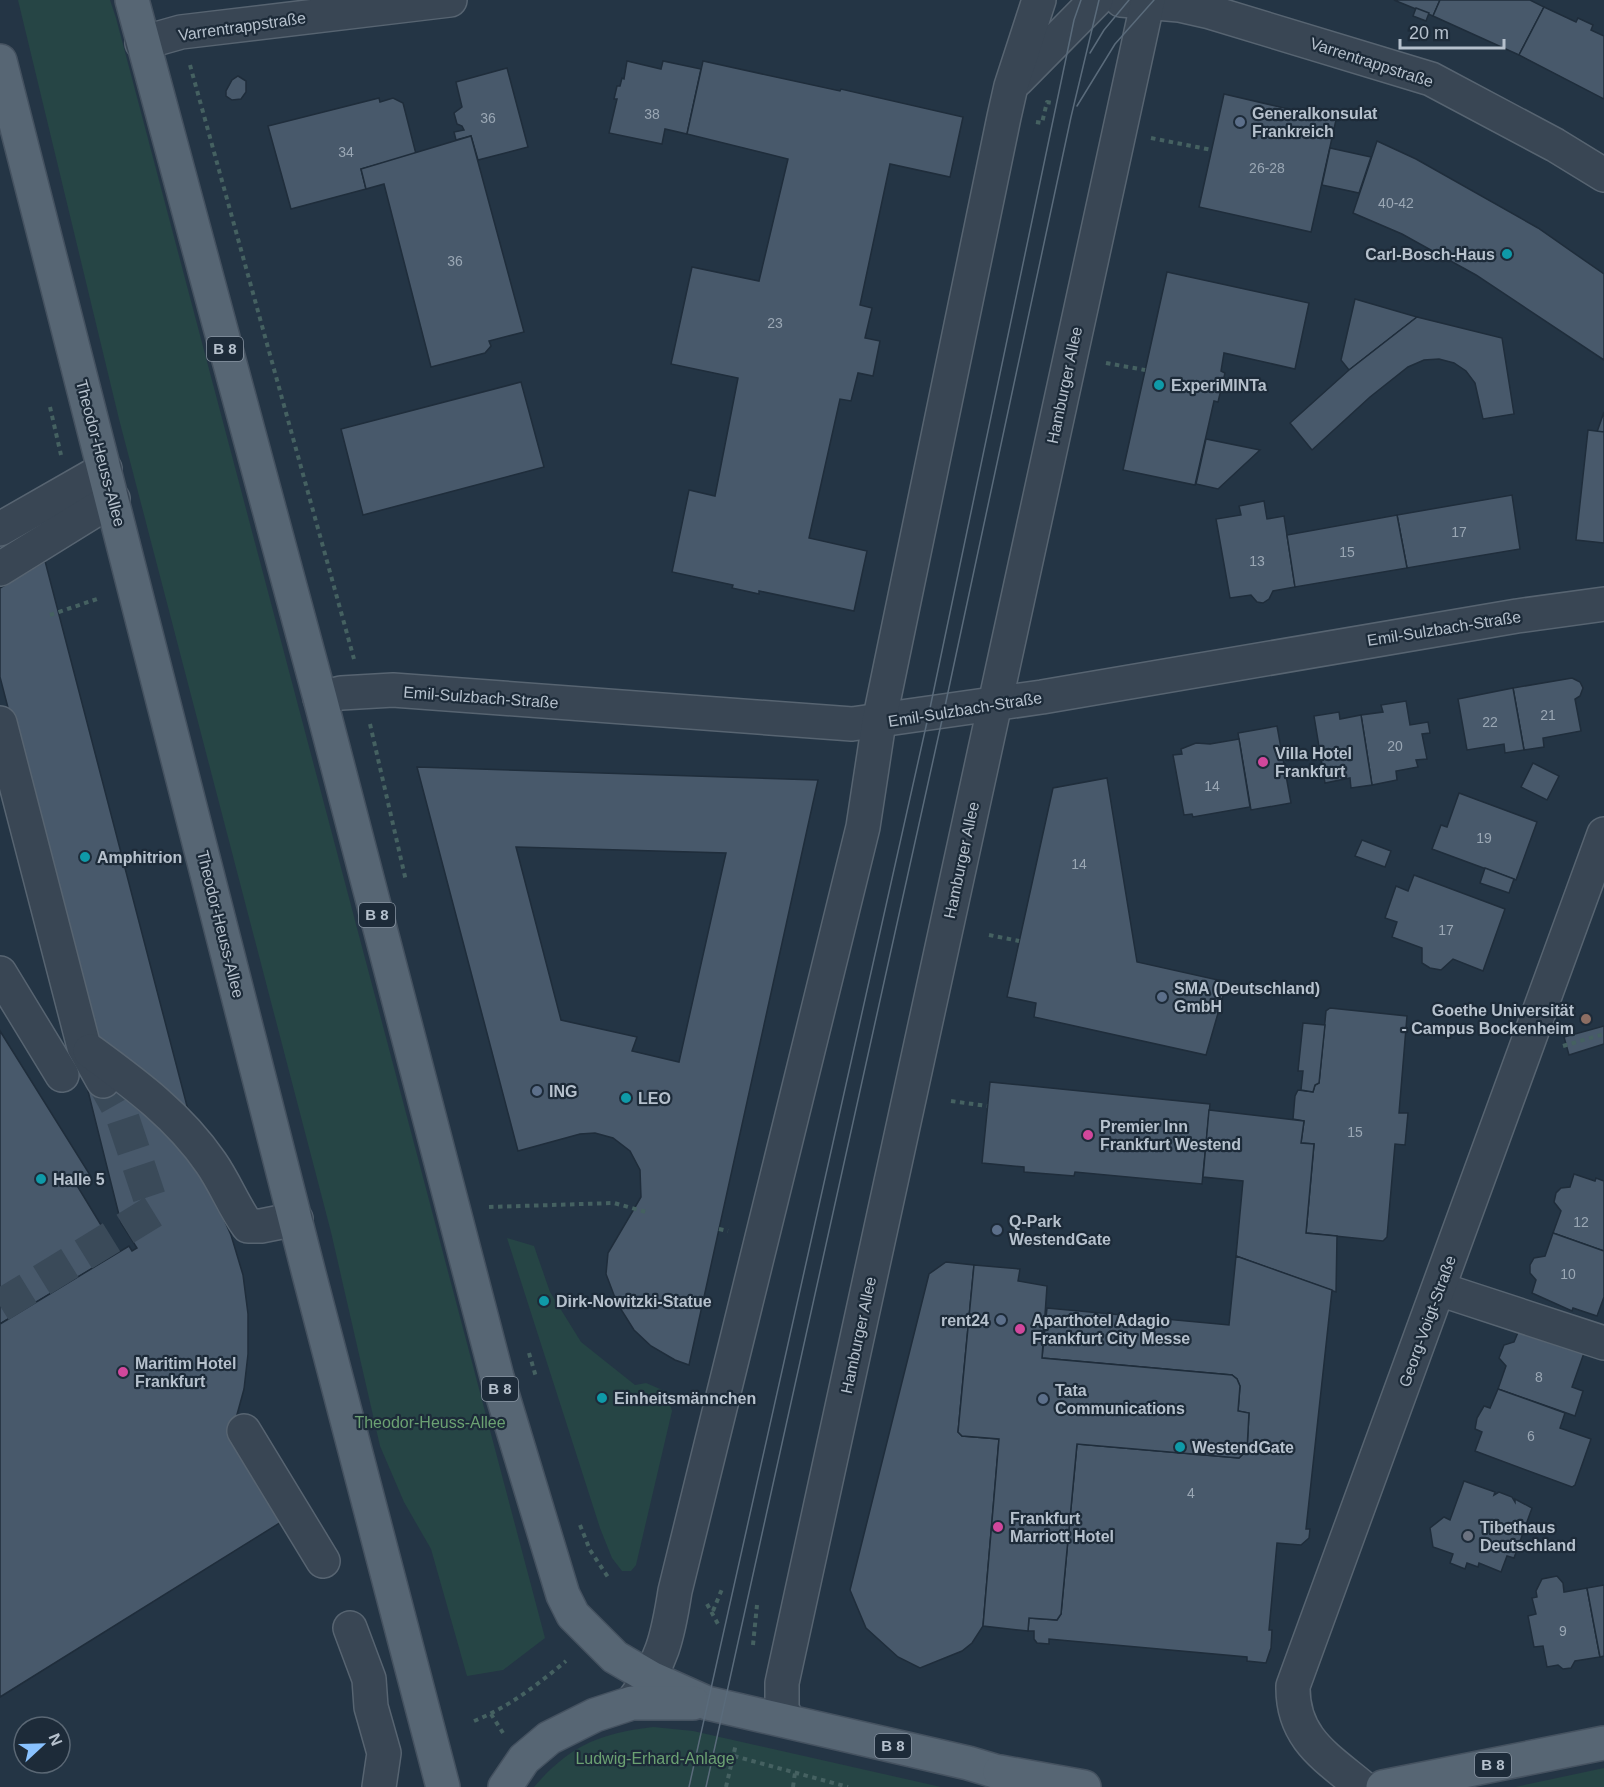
<svg xmlns="http://www.w3.org/2000/svg" width="1604" height="1787" font-family="Helvetica,sans-serif">
	<style>
		.green { fill: #264545 }
		.building { fill: #48596b; stroke: #1f2d3b; stroke-width: 1.5; fill-rule: evenodd }
		.lines { fill: none; stroke-linecap: round; stroke-linejoin: round }
		.minor-tunnel { stroke: #3a4a59; stroke-width: 33; stroke-dasharray: 33 16; stroke-linecap: butt }
		.minor-casing { stroke: #576471; stroke-width: 36 }
		.major-casing { stroke: #455260; stroke-width: 36 }
		.path { stroke: #456161; stroke-width: 4; stroke-dasharray: 4.5 4.5; stroke-linecap: butt }
		.minor { stroke: #394654; stroke-width: 33 }
		.major { stroke: #576674; stroke-width: 33 }
		.tram { stroke: #5a6b7b; stroke-width: 1.5 }
		.service-dot { fill: #5c6f8a; stroke: #1d2b39; stroke-width: 2 }
		.culture-dot { fill: #0f9aa8; stroke: #1d2b39; stroke-width: 2 }
		.hotel-dot { fill: #d1479c; stroke: #1d2b39; stroke-width: 2 }
		.education-dot { fill: #8d6e63; stroke: #1d2b39; stroke-width: 2 }
		.worship-dot { fill: #6b7280; stroke: #1d2b39; stroke-width: 2 }
		.labels { text-anchor: middle; stroke-width: 4.5; stroke-linejoin: round; paint-order: stroke }
		.number-label { font-size: 14px; fill: #9aa7b4 }
		.shield { fill: #1d2b39; stroke: #8894a1; stroke-width: 1.5 }
		.shield-label { font-size: 15px; font-weight: bold; fill: #b6c1cd }
		.street-label { font-size: 16px; fill: #b6c1cd; stroke: #1d2b39 }
		.poi-label { font-size: 16px; font-weight: bold; fill: #b6c1cd; stroke: #1d2b39; text-anchor: start }
		.park-label { font-size: 16px; fill: #6ba172; stroke: #1d2b39 }
	</style>
	<rect width="100%" height="100%" fill="#243545"/>
	<g class="green">
		<path d="M18,0h92l6,18 429,1620 -42,32 -36,6 -36,-127 -27,-47 -24,-56 -49,-214 -212,-813z"/>
		<path d="M507,1238l27,8 16,46 31,50 54,43 11,-2 21,9 5,19 -36,154 -5,6h-9l-10,-13 -12,-30z"/>
		<path d="M653,1727l40,4 248,56h-407c35,-41 66,-54 119,-60z"/>
		<path d="M1604,1768v19h-89z"/>
	</g>
	<g class="building">
		<path d="M1394,0h46l-7,16z"/>
		<path d="M1440,0h90l14,7 -25,48 -86,-39z"/>
		<path d="M1544,7l32,15 2,-4 15,7 -2,5 13,6v63l-85,-44z"/>
		<path d="M1416,8l13,5 -3,8 -13,-5z"/>
		<path d="M627,61l34,8 2,-8 38,8 -14,65 -22,-5 -3,15 -53,-11 8,-34h-3l3,-13h3l2,-8 2,1z"/>
		<path d="M703,61l137,30 1,-2 122,28 -13,60 -60,-13 -30,141 12,3 -7,30 15,3 -7,35 -15,-3 -7,28 -11,-2 -31,139 58,13 -13,60 -95,-20v3l-27,-6 1,-3 -61,-13 17,-82 26,6 23,-118 -67,-14 21,-97 67,14 29,-122 -101,-25z"/>
		<path d="M507,68l21,79 -50,13 -7,-24 -15,4 -2,-8 10,-2 -2,-4 -5,-2 -3,-11 8,-6 -6,-25z"/>
		<path d="M238,76l8,5v11l-5,7 -9,1 -6,-4v-5l6,-11z"/>
		<path d="M1224,94l112,26 -25,112 -112,-25z"/>
		<path d="M379,98l1,4 13,-4 10,5 13,51 -55,15 5,20 -75,20 -23,-83z"/>
		<path d="M471,136l53,196 -35,9 2,5 -6,7 -54,14 -47,-183 -18,5 -5,-20z"/>
		<path d="M1377,141l39,18 122,69 66,46v86l-128,-85 -74,-41 -49,-21z"/>
		<path d="M1330,148l41,9 -12,36 -37,-8z"/>
		<path d="M1167,272l142,31 -14,66 -71,-16 -3,18 4,2 -7,29 -4,-1 -19,84 -72,-15z"/>
		<path d="M1355,299l62,18 -68,53 -8,-10z"/>
		<path d="M1417,317l85,21 12,76 -31,5 -8,-36 -9,-12 -12,-8 -15,-4 -15,1 -16,7 -38,30 -58,53 -22,-27 59,-53z"/>
		<path d="M521,382l23,85 -181,48 -22,-86z"/>
		<path d="M1604,412v20h-7z"/>
		<path d="M1588,430l16,2v111l-28,-3z"/>
		<path d="M1206,439l54,11 -42,39 -22,-5z"/>
		<path d="M1512,495l8,54 -113,19 -10,-53z"/>
		<path d="M1264,501l3,18 17,-3 11,71 -22,4 -4,8 -6,4 -6,-1 -6,-7 -21,3 -14,-79 25,-4 -2,-9z"/>
		<path d="M1397,515l10,53 -112,19 -8,-52z"/>
		<path d="M45,561l142,545 3,11 -94,-71 -96,-369v-89z"/>
		<path d="M1572,678l8,4 3,6 -3,8 -5,3 6,32 -38,7 1,9 -20,3 -11,-62z"/>
		<path d="M1513,688l11,62 -19,3 -1,-9 -37,6 -9,-51z"/>
		<path d="M1406,701l4,24 18,-3 2,11 -8,1 5,25 -11,1 2,7 -22,4 1,9 -25,5 -11,-70 22,-3 -2,-7z"/>
		<path d="M1339,712l1,7 21,-4 11,70 -21,3 -1,-10 -25,5 -11,-67z"/>
		<path d="M1277,726l14,77 -40,7 -13,-77z"/>
		<path d="M1239,739l11,68 -57,10 -1,-3 -8,1 -11,-60 9,-1 -1,-5 15,-6 14,1z"/>
		<path d="M1533,763l26,13 -12,24 -26,-13z"/>
		<path d="M417,767l401,13 -129,585 -14,-5 -24,-14 -17,-16 -17,-27 -11,-29 2,-21 33,-56 -1,-27 -10,-19 -17,-13 -18,-5 -15,1 -62,17zM516,847l210,6 -47,209 -47,-11 5,-14 -76,-17z"/>
		<path d="M1107,778l30,184 90,20 -21,73 -172,-38 2,-14 -29,-6 46,-209z"/>
		<path d="M1459,793l78,29 -21,58 -84,-31 9,-24 6,2z"/>
		<path d="M1362,840l29,11 -6,16 -30,-11z"/>
		<path d="M1485,868l29,11 -5,14 -29,-10z"/>
		<path d="M1414,875l91,34 -22,62 -30,-12 -12,11 -11,-2 -8,-5v-15l-30,-11 5,-15 -12,-4 11,-32 12,5z"/>
		<path d="M1330,1008l77,8 -8,97h9l-3,32 -10,-1 -8,93 -4,4 -77,-8 8,-89 -13,-1 3,-22 -11,-2 2,-23 3,-6 15,2 2,-7 4,-2 7,-72z"/>
		<path d="M1303,1023l22,2 -6,58 -4,2 -2,7 -12,-2 2,-19h-5z"/>
		<path d="M1604,1026v18l-35,11 -5,-18z"/>
		<path d="M0,1031l90,144 -14,9 42,69 -118,71z"/>
		<path d="M82,1067l58,38 39,38 29,41 23,51 12,40 5,39v40l-4,35 -12,44 54,86 -286,178v-373l129,-78 3,5 5,-3 -16,-25z"/>
		<path d="M990,1082l220,22 -8,80 -127,-12 -1,4 -50,-4v-5l-42,-4z"/>
		<path d="M1209,1110l95,11 -3,22 13,1 -8,89 31,3 -1,56 -100,-36 7,-75 -40,-4z"/>
		<path d="M1574,1174l21,7 1,-3 8,3v70l-51,-18 8,-22 -7,-9 2,-9 5,-5 9,-1z"/>
		<path d="M1553,1233l51,18v46l-7,19 -24,-8 -1,3 -40,-18 4,-13 -6,-7v-8l4,-7 11,-2z"/>
		<path d="M1236,1256l96,34 -26,239h4l-1,9 -8,7 -24,-2 -8,87h3l-1,18 -5,15 -19,-2v-4l-198,-18v5l-12,-1 -3,-4v-8h-6l1,-13 28,2 4,-6 16,-170 162,14 8,-8 2,-37 -11,-2 2,-25 -3,-7 -5,-4 -190,-17 5,-50 182,17z"/>
		<path d="M946,1262l28,3 -16,167 4,4 37,3 -16,187 -11,17 -10,8 -42,17 -22,-11 -32,-29 -16,-38 79,-316z"/>
		<path d="M974,1265l46,4 -2,12 29,5 -5,72 190,17 5,4 3,7 -2,25 11,2 -2,37 -8,8 -162,-14 -16,170 -4,6 -28,-2 -1,13 -45,-5 16,-187 -37,-3 -4,-4z"/>
		<path d="M1519,1330l65,23 -12,34 11,4 -8,25 -77,-27 8,-23 -7,-8 5,-13 10,-3z"/>
		<path d="M1498,1389l67,24 -5,15 31,11 -16,46 -3,2 -97,-36 7,-19 -7,-3 2,-11 7,-12 6,2z"/>
		<path d="M1464,1481l31,11 -1,3 5,-3 13,5 3,5v-3l17,9 -18,50 -7,-2 -6,16 -22,-9 -1,4 -11,-4 -2,6 -15,-6 3,-9 -20,-7 -3,-19 14,-11 6,3z"/>
		<path d="M1557,1576l6,7 1,9 23,-4 13,69 -25,4 -4,7 -8,1 -5,-4 -11,2 -4,-21 -9,1 -6,-31 8,-2 -4,-16 5,-1 -1,-6 6,-12z"/>
		<path d="M1604,1585v71l-4,1 -13,-69z"/>
	</g>
	<g class="lines">
		<path class="minor-tunnel" d="M0,1306l154,-95 -33,-98 -18,-32"/>
		<defs>
			<g id="minor">
				<path d="M1121,0l58,5 31,7 221,67 124,66 49,30"/>
				<path d="M142,43l39,-11 269,-32"/>
				<path d="M1017,80l79,-80"/>
				<path d="M0,529l105,-60"/>
				<path d="M0,569l113,-70"/>
				<path d="M320,698l21,-5 52,-3 459,34 190,-27 475,-81 87,-12"/>
				<path d="M0,723l84,324 19,34"/>
				<path d="M0,973l62,102"/>
				<path d="M90,1051c45,33 89,65 121,112 14,20 23,44 37,63h13l35,-7"/>
				<path d="M1439,1289l165,54"/>
				<path d="M244,1431l79,130"/>
				<path d="M350,1628l19,51 2,28 13,46 -5,34"/>
				<path d="M633,1701c29,-37 35,-65 42,-110l188,-764 16,-105 125,-605 7,-31 28,-86"/>
				<path d="M787,1720l-5,-12v-25l366,-1683"/>
				<path d="M1362,1787c-36,-30 -70,-49 -69,-101l311,-852"/>
			</g>
			<g id="major">
				<path d="M132,0l188,698 177,679 66,218 10,20 42,42 36,21 56,25 261,60 30,9 24,15"/>
				<path d="M0,61l309,1213 134,513"/>
				<path d="M1000,1772l84,15"/>
				<path d="M505,1787l19,-28 25,-21 46,-23 37,-12h61"/>
				<path d="M1383,1787l221,-44"/>
			</g>
		</defs>
		<use href="#minor" class="minor-casing"/>
		<use href="#major" class="major-casing"/>
		<g class="path">
			<path d="M190,65l164,594"/>
			<path d="M1036,122l6,1 5,-21 5,1"/>
			<path d="M1151,138l61,12"/>
			<path d="M1106,363l39,7"/>
			<path d="M50,407l11,48"/>
			<path d="M50,615l47,-16"/>
			<path d="M370,724l36,157"/>
			<path d="M989,935l30,6"/>
			<path d="M1563,1046l41,-12"/>
			<path d="M951,1101l36,5"/>
			<path d="M489,1207l125,-4 32,9"/>
			<path d="M719,1229l9,2"/>
			<path d="M529,1353l7,24"/>
			<path d="M580,1525l10,25 18,27"/>
			<path d="M707,1604l11,20"/>
			<path d="M713,1611l9,-22"/>
			<path d="M753,1645l4,-40"/>
			<path d="M491,1714l12,19"/>
			<path d="M474,1721c35,-14 63,-36 92,-60"/>
			<path d="M734,1756l114,31"/>
			<path d="M726,1787l10,-43"/>
			<path d="M793,1787l2,-14"/>
		</g>
		<use href="#minor" class="minor"/>
		<use href="#major" class="major"/>
		<g class="tram">
			<path d="M1090,53l14,-23 25,-30"/>
			<path d="M1077,106l38,-62 39,-44"/>
			<path d="M689,1787l240,-1074 145,-693 7,-20"/>
			<path d="M706,1787l238,-1076 127,-594 28,-117"/>
		</g>
	</g>
	<g class="service-dot">
		<circle cx="1240" cy="122" r="6"/>
		<circle cx="1162" cy="997" r="6"/>
		<circle cx="537" cy="1091" r="6"/>
		<circle cx="997" cy="1230" r="6"/>
		<circle cx="1001" cy="1320" r="6"/>
		<circle cx="1043" cy="1399" r="6"/>
	</g>
	<g class="culture-dot">
		<circle cx="1507" cy="254" r="6"/>
		<circle cx="1159" cy="385" r="6"/>
		<circle cx="85" cy="857" r="6"/>
		<circle cx="626" cy="1098" r="6"/>
		<circle cx="41" cy="1179" r="6"/>
		<circle cx="544" cy="1301" r="6"/>
		<circle cx="602" cy="1398" r="6"/>
		<circle cx="1180" cy="1447" r="6"/>
	</g>
	<g class="hotel-dot">
		<circle cx="1263" cy="762" r="6"/>
		<circle cx="1088" cy="1135" r="6"/>
		<circle cx="1020" cy="1329" r="6"/>
		<circle cx="123" cy="1372" r="6"/>
		<circle cx="998" cy="1527" r="6"/>
	</g>
	<circle class="education-dot" cx="1586" cy="1019" r="6"/>
	<circle class="worship-dot" cx="1468" cy="1536" r="6"/>
	<g class="labels">
		<g class="number-label">
			<text x="652" y="119">38</text>
			<text x="488" y="123">36</text>
			<text x="346" y="157">34</text>
			<text x="1267" y="173">26-28</text>
			<text x="1396" y="208">40-42</text>
			<text x="455" y="266">36</text>
			<text x="775" y="328">23</text>
			<text x="1459" y="537">17</text>
			<text x="1347" y="557">15</text>
			<text x="1257" y="566">13</text>
			<text x="1548" y="720">21</text>
			<text x="1490" y="727">22</text>
			<text x="1395" y="751">20</text>
			<text x="1212" y="791">14</text>
			<text x="1484" y="843">19</text>
			<text x="1079" y="869">14</text>
			<text x="1446" y="935">17</text>
			<text x="1355" y="1137">15</text>
			<text x="1581" y="1227">12</text>
			<text x="1568" y="1279">10</text>
			<text x="1539" y="1382">8</text>
			<text x="1531" y="1441">6</text>
			<text x="1191" y="1498">4</text>
			<text x="1563" y="1636">9</text>
		</g>
		<g class="shield">
			<rect x="207" y="337" width="36" height="24" rx="4.5"/>
			<rect x="359" y="903" width="36" height="24" rx="4.5"/>
			<rect x="482" y="1377" width="36" height="24" rx="4.5"/>
			<rect x="875" y="1734" width="36" height="24" rx="4.5"/>
			<rect x="1475" y="1753" width="36" height="24" rx="4.5"/>
		</g>
		<g class="shield-label">
			<text x="225" y="354">B 8</text>
			<text x="377" y="920">B 8</text>
			<text x="500" y="1394">B 8</text>
			<text x="893" y="1751">B 8</text>
			<text x="1493" y="1770">B 8</text>
		</g>
		<g class="street-label">
			<text transform="translate(242 26) rotate(-8)" y="6">Varrentrappstraße</text>
			<text transform="translate(1372 62) rotate(18)" y="6">Varrentrappstraße</text>
			<text transform="translate(1064 385) rotate(-78)" y="6">Hamburger Allee</text>
			<text transform="translate(101 453) rotate(75)" y="6">Theodor-Heuss-Allee</text>
			<text transform="translate(1444 628) rotate(-9)" y="6">Emil-Sulzbach-Straße</text>
			<text transform="translate(481 697) rotate(4)" y="6">Emil-Sulzbach-Straße</text>
			<text transform="translate(965 709) rotate(-9)" y="6">Emil-Sulzbach-Straße</text>
			<text transform="translate(961 860) rotate(-78)" y="6">Hamburger Allee</text>
			<text transform="translate(221 924) rotate(76)" y="6">Theodor-Heuss-Allee</text>
			<text transform="translate(1427 1321) rotate(-70)" y="6">Georg-Voigt-Straße</text>
			<text transform="translate(858 1335) rotate(-78)" y="6">Hamburger Allee</text>
		</g>
		<g class="poi-label">
			<text x="1252" y="119">Generalkonsulat<tspan x="1252" dy="18">Frankreich</tspan></text>
			<text x="1495" y="260" text-anchor="end">Carl-Bosch-Haus</text>
			<text x="1171" y="391">ExperiMINTa</text>
			<text x="1275" y="759">Villa Hotel<tspan x="1275" dy="18">Frankfurt</tspan></text>
			<text x="97" y="863">Amphitrion</text>
			<text x="1174" y="994">SMA (Deutschland)<tspan x="1174" dy="18">GmbH</tspan></text>
			<text x="1574" y="1016" text-anchor="end">Goethe Universität<tspan x="1574" dy="18">- Campus Bockenheim</tspan></text>
			<text x="549" y="1097">ING</text>
			<text x="638" y="1104">LEO</text>
			<text x="1100" y="1132">Premier Inn<tspan x="1100" dy="18">Frankfurt Westend</tspan></text>
			<text x="53" y="1185">Halle 5</text>
			<text x="1009" y="1227">Q-Park<tspan x="1009" dy="18">WestendGate</tspan></text>
			<text x="556" y="1307">Dirk-Nowitzki-Statue</text>
			<text x="989" y="1326" text-anchor="end">rent24</text>
			<text x="1032" y="1326">Aparthotel Adagio<tspan x="1032" dy="18">Frankfurt City Messe</tspan></text>
			<text x="135" y="1369">Maritim Hotel<tspan x="135" dy="18">Frankfurt</tspan></text>
			<text x="1055" y="1396">Tata<tspan x="1055" dy="18">Communications</tspan></text>
			<text x="614" y="1404">Einheitsmännchen</text>
			<text x="1192" y="1453">WestendGate</text>
			<text x="1010" y="1524">Frankfurt<tspan x="1010" dy="18">Marriott Hotel</tspan></text>
			<text x="1480" y="1533">Tibethaus<tspan x="1480" dy="18">Deutschland</tspan></text>
		</g>
		<g class="park-label">
			<text x="430" y="1428">Theodor-Heuss-Allee</text>
			<text x="655" y="1764">Ludwig-Erhard-Anlage</text>
		</g>
	</g>
	<g transform="translate(42 1745) rotate(68)"><circle r="28" fill="#1d2b39" stroke="#5a6774" stroke-width="1.5"/>
	<path d="M0-4.5L10 22L0 15L-10 22Z" fill="#89c2ff"/>
	<text y="-9" font-size="16" font-weight="bold" text-anchor="middle" fill="#b6c1cd">N</text>
	</g>
	<path d="M1400 39v9h104v-9" fill="none" stroke="#b6c1cd" stroke-width="3"/>
	<text x="1409" y="39" font-size="18" fill="#b6c1cd" stroke="#1d2b39" stroke-width="4.5" paint-order="stroke">20 m</text>
</svg>
